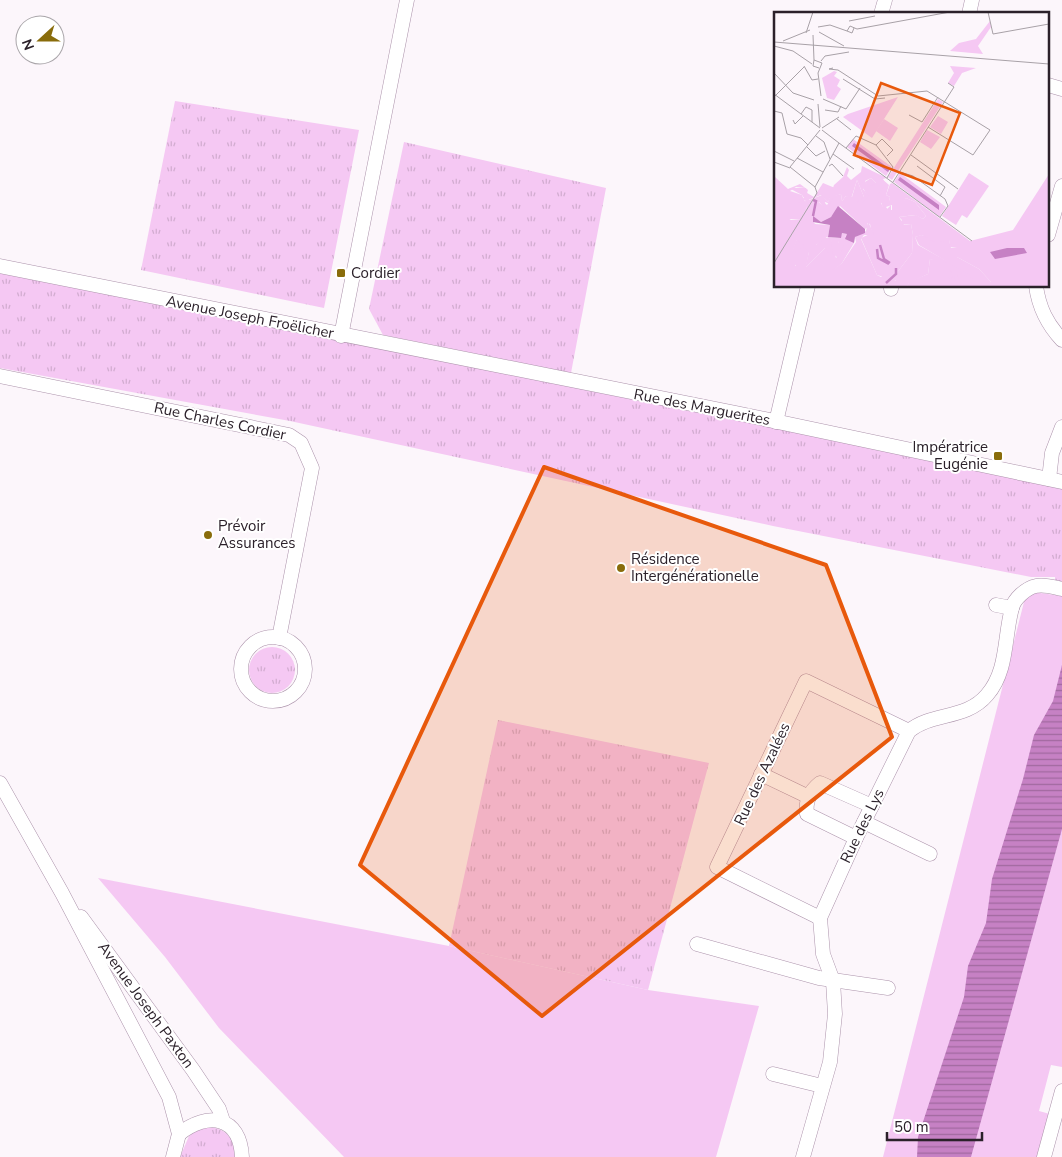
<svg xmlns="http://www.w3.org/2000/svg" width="1062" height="1157" font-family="'Nunito Sans',sans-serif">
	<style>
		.grass { fill: url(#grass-tufts) }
		.green { fill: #f5c8f3 }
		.water { fill: url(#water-rules) }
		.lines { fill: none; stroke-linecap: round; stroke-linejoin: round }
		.minor-casing { stroke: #ac93ab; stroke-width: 15 }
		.minor { stroke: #fff; stroke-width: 14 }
		.marked { fill: #e8590c; fill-opacity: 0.2; stroke: #e8590c; stroke-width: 4; stroke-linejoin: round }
		.poi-dot { fill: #896c0b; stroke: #fff; stroke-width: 2 }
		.labels { text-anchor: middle; stroke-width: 4; stroke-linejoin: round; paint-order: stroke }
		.poi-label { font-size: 15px; fill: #2b212a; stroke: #fff; text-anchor: start }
		.street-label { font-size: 15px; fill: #2b212a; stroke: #fff }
		.inset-river { fill: none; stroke: #c681c4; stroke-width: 2.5 }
		.inset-road { fill: none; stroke: #a8a1a7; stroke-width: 1 }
		.view { fill: #e8590c; fill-opacity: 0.15; stroke: #e8590c; stroke-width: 2.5 }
		.inset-edge { fill: none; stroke: #2b212a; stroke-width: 2.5 }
	</style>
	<defs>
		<pattern id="grass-tufts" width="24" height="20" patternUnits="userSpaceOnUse" patternTransform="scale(1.25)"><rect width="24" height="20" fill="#f5c8f3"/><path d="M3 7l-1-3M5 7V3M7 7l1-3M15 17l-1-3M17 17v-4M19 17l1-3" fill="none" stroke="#d2acd0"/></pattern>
		<pattern id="water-rules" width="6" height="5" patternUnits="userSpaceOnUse" patternTransform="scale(1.25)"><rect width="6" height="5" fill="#c681c4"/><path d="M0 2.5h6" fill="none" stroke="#a1699f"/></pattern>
	</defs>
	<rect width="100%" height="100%" fill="#fcf6fb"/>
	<g class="grass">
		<path d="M175,101l184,29 -35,178 -183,-38z"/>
		<path d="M404,142l202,46 -35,185 -188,-38 -14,-26z"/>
		<path d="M0,272l1062,214v98l-7,-2v-5h-24l-258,-51 -483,-105 -290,-53z"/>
		<circle cx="272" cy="670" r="23"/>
		<path d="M498,720l211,43 -61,227 -199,-44z"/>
		<path d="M202,1126c18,0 36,10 34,31h-56l9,-21z"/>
	</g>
	<g class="green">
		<path d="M1033,592l29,4v471l-11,-2 -12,46 11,3 -12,43h-155l142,-559z"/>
		<path d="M98,878l351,68 199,44 111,16 -43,151h-372l-125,-129 -54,-71z"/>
	</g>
	<path class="water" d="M1062,665v164l-91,328h-54l1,-20 46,-140 4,-31 18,-43 6,-44 31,-100 11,-44 19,-34z"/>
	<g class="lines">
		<defs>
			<g id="minor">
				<path d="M881,14l4,-14"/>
				<path d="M969,14l3,-14"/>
				<path d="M1048,85l14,4"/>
				<path d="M1048,235l14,-49"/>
				<path d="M0,266l736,147 326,69"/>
				<path d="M1036,286c3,22 11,38 26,54"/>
				<path d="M891,289v-3"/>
				<path d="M341,336l66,-336"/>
				<path d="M0,376l289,59 12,8 11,25 -33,170"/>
				<path d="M776,422l32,-136"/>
				<path d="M1049,479l3,-26 10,-26"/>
				<path d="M996,605l16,3"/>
				<circle cx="273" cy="669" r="32"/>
				<path d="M761,774l48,23"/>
				<path d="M0,783l62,110 107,204 10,37 -6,23"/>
				<path d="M864,822l66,32"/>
				<path d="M856,838l-49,-24c-2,-13 3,-23 13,-31l52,23"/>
				<path d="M81,917l112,153 26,39 4,12"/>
				<path d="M820,918l-103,-51 89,-186 103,50"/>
				<path d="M697,944l122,34 69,10"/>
				<path d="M773,1074l49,12"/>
				<path d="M179,1134c29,-23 61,-18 63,23"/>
				<path d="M803,1157l27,-95 5,-48 -2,-33 -10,-27 -3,-36 36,-80 53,-107c23,-19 57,-11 78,-36 21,-24 17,-58 25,-87 2,-9 14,-20 24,-22 8,-2 17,1 26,3"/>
				<path d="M1044,1157l18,-66"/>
			</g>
		</defs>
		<use href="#minor" class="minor-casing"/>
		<use href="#minor" class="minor"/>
	</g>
	<path class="marked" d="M544,467l282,98 66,172 -350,279 -182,-151z"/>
	<g class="poi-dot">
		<rect x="336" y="268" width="10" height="10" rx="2.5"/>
		<rect x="993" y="451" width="10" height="10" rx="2.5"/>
		<circle cx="208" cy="535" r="5"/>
		<circle cx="621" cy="568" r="5"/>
	</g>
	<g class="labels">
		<g class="poi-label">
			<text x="351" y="278">Cordier</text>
			<text x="988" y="452" text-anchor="end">Impératrice<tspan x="988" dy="17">Eugénie</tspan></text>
			<text x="218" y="531">Prévoir<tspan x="218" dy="17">Assurances</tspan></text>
			<text x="631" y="564">Résidence<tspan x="631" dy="17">Intergénérationelle</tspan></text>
		</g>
		<g class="street-label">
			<text transform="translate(250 317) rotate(11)" y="5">Avenue Joseph Froëlicher</text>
			<text transform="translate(702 407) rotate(11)" y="5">Rue des Marguerites</text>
			<text transform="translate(220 421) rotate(12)" y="5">Rue Charles Cordier</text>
			<text transform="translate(762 774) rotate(-65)" y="5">Rue des Azalées</text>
			<text transform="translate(862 826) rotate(-64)" y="5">Rue des Lys</text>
			<text transform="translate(146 1005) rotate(54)" y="5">Avenue Joseph Paxton</text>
		</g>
	</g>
	<g transform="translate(774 12)">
		<rect width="275" height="275" fill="#fcf6fb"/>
		<path d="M216,9l1,6 -13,19 5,8 -33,-3 9,-8 17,-4zM176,54l26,2 -14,5 -8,13 -6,-3 6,-10zM60,59l3,1 -3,4 6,4 -3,6 4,3 -7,11 -7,-2 -5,-20zM164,87l5,3 -51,78 -4,-3zM164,104l10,6 -7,12 -11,-7zM110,107l14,9 -8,13 -14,-10zM153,118l13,7 -9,12 -11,-7zM195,161l20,13 -22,32 -5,-3 -6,10 -14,-9zM1,165l13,12 12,-5 8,6 -1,3 7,4 9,-14 12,5 -7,14 -7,-7 -13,5 -3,-12 -9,-1 -6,4 12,4 5,12 -6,12h-12l6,10 -20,36 5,1v6l-4,1h-2zM97,166l6,6v9l8,-10 -3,-4 7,6 -3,10 4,2 -1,5 -8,1 4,8 6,-6v5l7,-1 8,-11 9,4 11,14 -3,3 -8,-4 -16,2 5,8 7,-1 2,11 -1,18 -16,21 1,7 -20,-6 -16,-37 11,-5 -2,-9 -3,-1 1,4 -3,2 -25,-23 -9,11 -10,5 -8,-5v5l-3,-4 8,-16 6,4v-4l3,3 6,-9 8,-2 1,7 4,-5 6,1 5,-17 7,17h4l-5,-9 4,-3 -2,-3zM147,223l28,5 2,8h6v9l22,12 12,13 -1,4 -83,1 2,-5 19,-8 2,-15 16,2 -27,-16 -4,-8zM71,224l9,7 -12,20 -9,8 -14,-8 6,-8v-7l-20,20 4,-16 -11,7 -3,8 -9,-1 11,-27 19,6 7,-7h8l5,20 5,-7 -3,-10z" fill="#f5c8f3"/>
		<path d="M88,154l25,12 -4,1 3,5 -10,13 -4,-2 3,-5 -6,-3 7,-4 -5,-5 -6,3 3,5 -5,3 6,7 -7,7h-6l8,-6 -7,-17 -6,19 -5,-3 -4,5 -1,-7 -8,3 -3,7 -5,-2 -1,5 -5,-5 -8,16 4,6 15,1 -2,12 12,1 2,-5 6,1 -10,8 6,3 -6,13 -5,-4 -2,-14 -4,-3 -11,8 -11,1 -8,-6 -10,26h9l-1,-16 9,-3 5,5 -3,15 19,-19 4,6 -4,8 -5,1 13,7 9,-7 14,-21 -1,-5 11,-6 2,-10 6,14h-10l-3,4 16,36 4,2 4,-3 11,7v-7l16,-21 1,-18 -2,-11 -12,1 3,-5 -3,-3 17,-2 7,4 3,-3 -11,-14 -9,-4 -5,10 -9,4v-7l-6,2 3,4 -5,2 -3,-12h8l1,-4 -4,-2 4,-11 2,-1 78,58 43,-11 36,-56v113h-70l12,-5 -12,-13 -22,-12v-9l-7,-1 -1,-7 -13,3 -14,-8 -7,2 3,8 29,16 -2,3 -15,-5 -2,15 -19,9 -2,4h-133v-14l6,-4 -6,-4 21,-36 -12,-8 3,-4 5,3 10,-1 6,-12 -9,-5 8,-1 -7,-2 5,-1 -2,-3 -13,-7h17l3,12 13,-5 6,7 6,-17 9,-8 4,-10 2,3 -2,6 4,4 10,-8zM178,253l22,12 2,4 -15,-8 -4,1 4,13h-3l-4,-11 -4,3 -3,-3 6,-3 -4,-3z" fill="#f5c8f3"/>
		<path d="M124,85l-26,41 -29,-21 5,-3zM79,127l39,28 -6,9 -39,-29zM126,161l46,34 -7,10 -45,-35z" fill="#f5c8f3"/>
		<path d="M80,131l36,26 -2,3 -36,-26zM126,165l39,28v5l-41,-30zM64,194l27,23v4l-10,4 -1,6 -9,-4 2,-5 -5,-1 -1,5 -13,-1 2,-12 -17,-3v-6l8,6 10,-5zM233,236h17l3,5 -32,6 -5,-7z" fill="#c681c4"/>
		<path class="inset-river" d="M39,204l3,-15 -3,-1M106,233l4,14 6,4M103,237l1,9 11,6M112,271l10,-9v-6"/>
		<path class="inset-road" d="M214,0l5,22 56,-10M75,9l26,-5M44,15l12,-2 17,6M80,16l-2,5 -5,-2 3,-5 7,3 93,-17M45,20l25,14M32,21l7,-21M39,23l1,25M9,29l27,-11M0,30l275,22M0,34l19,5 19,13M47,49l4,-5 24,-4M30,54l8,14 6,-1M45,56l-6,-2 1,-6 8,3 -4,10 3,23M59,56l-4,1 9,1 40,26 49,-5 63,39 -17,25 -45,-28M0,61l19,20 21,7M69,67l32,20 10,-1M0,82l46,34M0,85l30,-30M49,87l23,10 14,-21M44,92l2,23M51,98l13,2 3,-6M0,99l8,2 5,21 14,4 7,7M27,102l5,-7 6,3v12M135,103l13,7 16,-25M63,107l14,11M19,108l2,4 8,-8M48,116l17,-11M42,124l8,6 6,17M65,131l133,98M102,133l6,-6 11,11 -6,6M33,135l9,9 9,-5M72,136l10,-12 20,9 17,22 -6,11M0,139l20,10M59,142l21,15M137,143l47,34M23,146l26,14M0,150l16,6M55,154l3,-2 11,12M143,154l28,21 -5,9M126,160l13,4 32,23 3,7 -8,11M119,170l61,-95 -6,-4M41,175l-25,-20 30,-37M41,175l24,-44 -17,-13M0,251l43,-70 -2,-6"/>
		<path class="view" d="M107,71l79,30 -28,72 -78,-30z"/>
		<rect width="275" height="275" class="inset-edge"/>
	</g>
	<g transform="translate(40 40) rotate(249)"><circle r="24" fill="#ffffff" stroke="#aaa6aa"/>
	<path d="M0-4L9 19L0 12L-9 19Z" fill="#896c0b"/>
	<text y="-8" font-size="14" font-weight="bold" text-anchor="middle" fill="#2b212a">N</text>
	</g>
	<path d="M887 1132v8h95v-8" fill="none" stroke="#2b212a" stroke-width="2.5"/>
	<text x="894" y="1132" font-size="15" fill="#2b212a" stroke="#ffffff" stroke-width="4" paint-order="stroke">50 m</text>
</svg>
